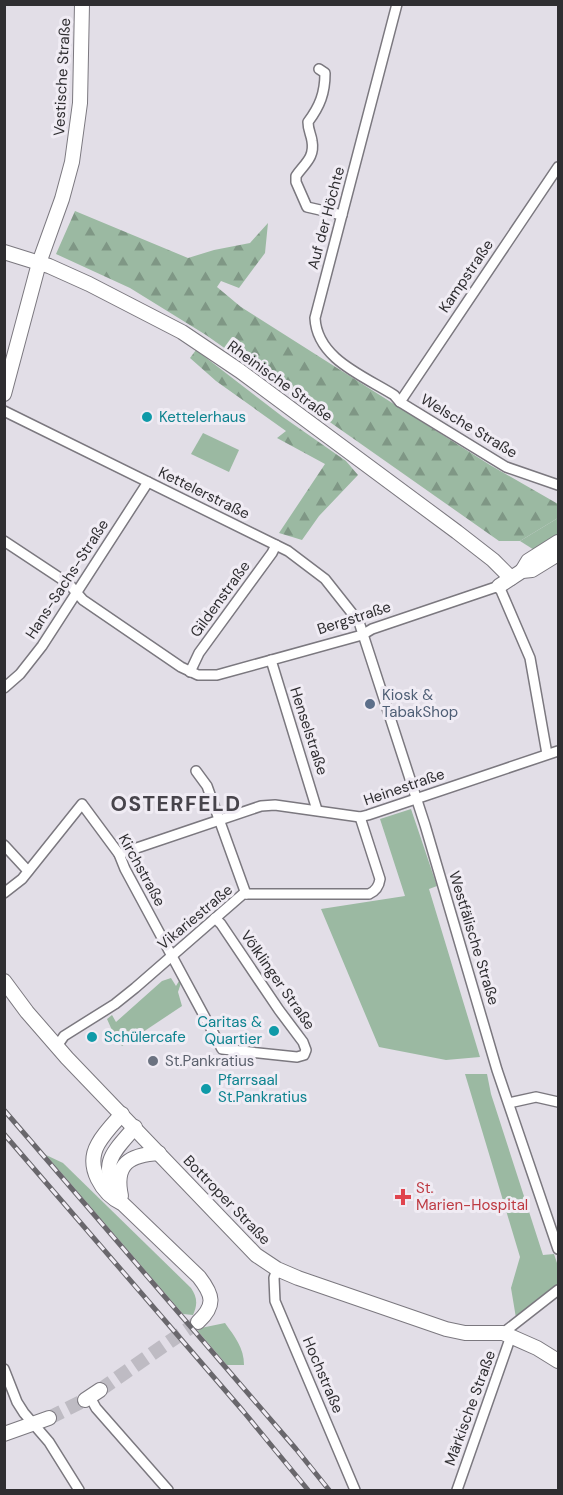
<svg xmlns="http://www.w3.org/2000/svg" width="563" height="1495" font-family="'DM Sans',sans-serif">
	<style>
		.green { fill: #9bb9a2 }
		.forest { fill: url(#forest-firs) }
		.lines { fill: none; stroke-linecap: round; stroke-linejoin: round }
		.secondary-tunnel { stroke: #bebbc3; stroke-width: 14; stroke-dasharray: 14 7; stroke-linecap: butt }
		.street-casing { stroke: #7b787f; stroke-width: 12 }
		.secondary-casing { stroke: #7b787f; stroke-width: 16 }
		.street { stroke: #fff; stroke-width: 9 }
		.secondary { stroke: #fff; stroke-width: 14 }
		.rail-casing { stroke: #69676c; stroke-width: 5 }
		.rail { stroke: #f0ecf4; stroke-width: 3; stroke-dasharray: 9; stroke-linecap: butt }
		.culture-dot { fill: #0f9aa8; stroke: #f0ecf4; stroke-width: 2 }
		.service-dot { fill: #5c6f8a; stroke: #f0ecf4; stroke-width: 2 }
		.worship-dot { fill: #6b7280; stroke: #f0ecf4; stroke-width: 2 }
		.health-dot { fill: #e0444e; stroke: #f0ecf4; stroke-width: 2 }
		.labels { text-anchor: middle; stroke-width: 6; stroke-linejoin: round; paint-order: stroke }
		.street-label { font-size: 15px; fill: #2f2e31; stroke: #f0ecf4 }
		.culture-label { font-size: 15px; fill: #0d838f; stroke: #f0ecf4; text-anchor: start }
		.service-label { font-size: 15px; fill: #4e5e75; stroke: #f0ecf4; text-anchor: start }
		.worship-label { font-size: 15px; fill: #5b616d; stroke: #f0ecf4; text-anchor: start }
		.health-label { font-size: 15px; fill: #be3a42; stroke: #f0ecf4; text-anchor: start }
		.district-label { font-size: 21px; font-weight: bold; letter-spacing: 1.5px; fill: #47444b; stroke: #f0ecf4 }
	</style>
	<defs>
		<pattern id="forest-firs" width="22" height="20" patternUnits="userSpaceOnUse" patternTransform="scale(1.5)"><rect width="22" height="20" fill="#9bb9a2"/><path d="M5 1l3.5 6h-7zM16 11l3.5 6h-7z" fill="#7f9785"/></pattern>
	</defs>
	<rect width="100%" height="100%" fill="#e2dee7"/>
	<g class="green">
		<path d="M203,433l36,17 -10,22 -38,-18z"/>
		<path d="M558,518v47l-38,-24z"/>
		<path d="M411,809l26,77 -8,3 51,168 -34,3 -67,-13 -58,-138 84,-13 -25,-77z"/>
		<path d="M171,978l5,8 3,-5 2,2 -3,9 4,14 -60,40 -7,-9 -8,-18 5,-4 4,7 46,-41z"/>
		<path d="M465,1074h22l4,20 52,161 11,-1 4,12v22l-42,30 -5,-30 9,-31z"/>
		<path d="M46,1155l17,8 128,125c6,9 7,16 2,27l-10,-1z"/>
		<path d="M225,1323c10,14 19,25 19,42h-17l-31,-36z"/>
	</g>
	<g class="forest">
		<path d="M75,211l113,47 26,-8 36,-7 18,-20 -3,30 -26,35 -18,-7 -4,6 24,20 249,158 68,39v14l-38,23h-21l-293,-206 -76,-47 -74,-34z"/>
		<path d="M196,350l87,67 63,44 12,14 -39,41 -17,24 -23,-7 46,-69 -48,-26 9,-7 -70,-50 -26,-23z"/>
	</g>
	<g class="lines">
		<g class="secondary-tunnel">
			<path d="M100,1390l98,-68"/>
			<path d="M49,1418l36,-18"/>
		</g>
		<defs>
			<g id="street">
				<path d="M397,4l-82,314c2,41 49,58 79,77l6,7 106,65 52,18"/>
				<path d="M319,69l6,4c0,20 -5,33 -17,49 0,8 3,12 4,19 3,17 -8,23 -16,35v6l11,25 35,8"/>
				<path d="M400,402l158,-235"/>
				<path d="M4,411l284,140 37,28 34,43 66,203 72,245 61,179"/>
				<path d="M4,541l65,43 14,16 98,67 17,8h19l145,-40 10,-6 127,-43 31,72 17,96"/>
				<path d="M271,660l46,150"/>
				<path d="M190,672l9,-19 73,-100 4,-8"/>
				<path d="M4,688l16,-14 22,-28 106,-164"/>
				<path d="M196,771l11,15 39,108"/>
				<path d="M4,845l24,26"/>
				<path d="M119,854l142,-48 14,-1 85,12 8,-2 190,-64"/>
				<path d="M4,893l18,-14 60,-75 37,50 6,15 97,180 75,8 7,-2 2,-5 -3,-8 -24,-32 -58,-86 -6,-6"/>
				<path d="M57,1046l7,-10 51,-32 20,-16 108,-94h126c7,-3 10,-8 11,-15l-20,-62"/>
				<path d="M509,1103l27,-6 22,5"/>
				<path d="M277,1269l-3,9 1,23 80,189"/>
				<path d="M503,1333l55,-43"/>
				<path d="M4,1369l13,33 7,11 25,29 30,48"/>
				<path d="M90,1397l6,11 72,82"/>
				<path d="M457,1490l54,-154"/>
			</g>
			<g id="secondary">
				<path d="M4,252l45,14 40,18 93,48 58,39 217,161 36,28 18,18"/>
				<path d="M4,394l35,-131 23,-64 10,-37 8,-59 2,-99"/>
				<path d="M522,571l6,-10 30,-19"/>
				<path d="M499,586l23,-15 10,-1 26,-16"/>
				<path d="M4,981l23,31 40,46 189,197 21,14 21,9 148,51 19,4h38l34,15 21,13"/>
				<path d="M122,1114c-8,9 -18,19 -24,30 -13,23 4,50 25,60l76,73c14,18 17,28 -1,45"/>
				<path d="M116,1195c-16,-34 -3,-42 19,-68"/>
				<path d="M121,1196c-7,-33 9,-41 38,-43"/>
				<path d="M85,1400l15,-10"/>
				<path d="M4,1434l45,-16"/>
			</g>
		</defs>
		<use href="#street" class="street-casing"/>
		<use href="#secondary" class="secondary-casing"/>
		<use href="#street" class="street"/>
		<use href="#secondary" class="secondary"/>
		<defs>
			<g id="rail">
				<path d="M4,1110l292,339 33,41"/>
				<path d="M4,1134l239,277 65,79"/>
			</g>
		</defs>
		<use href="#rail" class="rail-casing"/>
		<use href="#rail" class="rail"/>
	</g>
	<g class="culture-dot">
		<circle cx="147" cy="417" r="6"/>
		<circle cx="274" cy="1031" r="6"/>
		<circle cx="92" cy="1037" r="6"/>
		<circle cx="206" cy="1089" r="6"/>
	</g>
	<circle class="service-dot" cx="370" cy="704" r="6"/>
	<circle class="worship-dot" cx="153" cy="1061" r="6"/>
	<path class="health-dot" d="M400 1188h6v6h6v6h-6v6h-6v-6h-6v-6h6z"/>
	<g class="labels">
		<g class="street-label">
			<text transform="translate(62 77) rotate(-87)" y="5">Vestische Straße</text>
			<text transform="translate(326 218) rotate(-75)" y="5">Auf der Höchte</text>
			<text transform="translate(466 276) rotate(-56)" y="5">Kampstraße</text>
			<text transform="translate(280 381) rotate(36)" y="5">Rheinische Straße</text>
			<text transform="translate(469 426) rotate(31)" y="5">Welsche Straße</text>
			<text transform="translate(204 493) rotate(26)" y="5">Kettelerstraße</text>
			<text transform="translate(67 579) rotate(-57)" y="5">Hans-Sachs-Straße</text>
			<text transform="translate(220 599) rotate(-54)" y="5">Gildenstraße</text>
			<text transform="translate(354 618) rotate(-18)" y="5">Bergstraße</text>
			<text transform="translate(309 731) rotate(72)" y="5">Henselstraße</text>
			<text transform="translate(404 787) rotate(-19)" y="5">Heinestraße</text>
			<text transform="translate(142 870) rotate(61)" y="5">Kirchstraße</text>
			<text transform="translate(195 917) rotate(-40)" y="5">Vikariestraße</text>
			<text transform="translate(474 938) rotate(73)" y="5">Westfälische Straße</text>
			<text transform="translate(278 980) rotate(55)" y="5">Völklinger Straße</text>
			<text transform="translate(227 1200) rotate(46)" y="5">Bottroper Straße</text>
			<text transform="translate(323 1375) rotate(67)" y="5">Hochstraße</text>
			<text transform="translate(470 1408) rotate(-70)" y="5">Märkische Straße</text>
		</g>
		<g class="culture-label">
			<text x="159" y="422">Kettelerhaus</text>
			<text x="262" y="1027" text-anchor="end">Caritas &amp;<tspan x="262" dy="17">Quartier</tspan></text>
			<text x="104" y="1042">Schülercafe</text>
			<text x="218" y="1085">Pfarrsaal<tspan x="218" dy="17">St.Pankratius</tspan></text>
		</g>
		<g class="service-label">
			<text x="382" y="700">Kiosk &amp;<tspan x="382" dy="17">TabakShop</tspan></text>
		</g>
		<g class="worship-label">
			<text x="165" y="1066">St.Pankratius</text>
		</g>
		<g class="health-label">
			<text x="416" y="1193">St.<tspan x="416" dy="17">Marien-Hospital</tspan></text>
		</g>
		<g class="district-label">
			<text x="176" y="811">OSTERFELD</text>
		</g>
	</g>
	<rect width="563" height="1495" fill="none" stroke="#2f2e31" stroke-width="12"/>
</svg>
